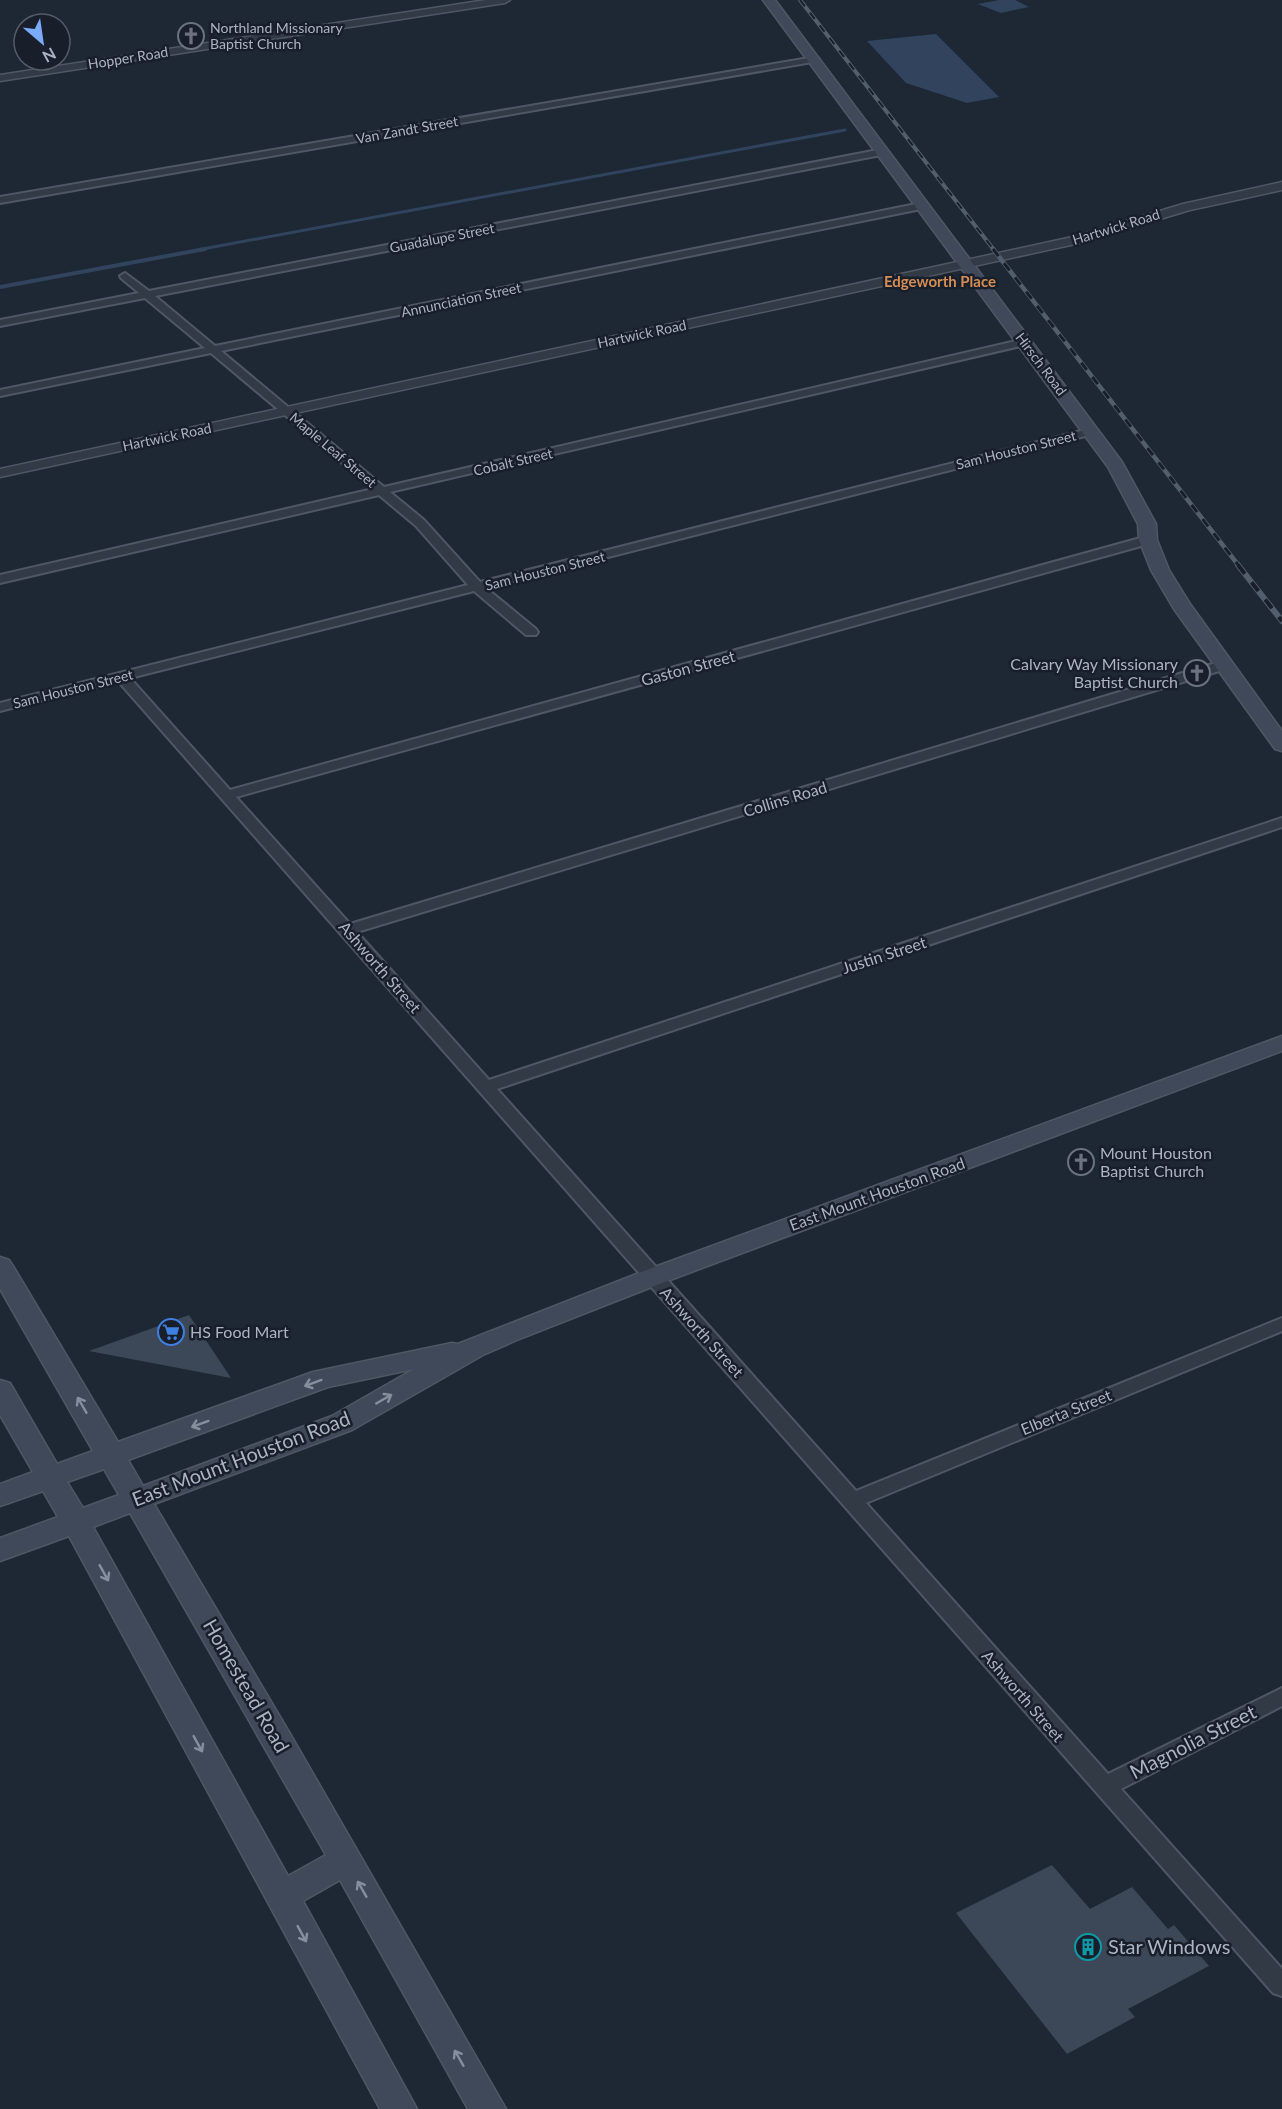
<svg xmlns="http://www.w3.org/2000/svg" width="1282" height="2109" font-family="Lato,sans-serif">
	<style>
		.water { fill: #31435d }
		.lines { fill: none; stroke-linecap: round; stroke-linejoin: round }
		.stream-far1 { stroke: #31435d; stroke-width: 3 }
		.stream { stroke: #31435d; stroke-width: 4 }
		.building { fill: #3c4858 }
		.minor-casing { stroke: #4f5764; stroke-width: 4 }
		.tertiary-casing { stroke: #4f5764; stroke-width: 3 }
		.secondary-casing { stroke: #4f5764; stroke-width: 3 }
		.minor { fill: #323a46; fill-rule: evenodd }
		.tertiary { fill: #323a46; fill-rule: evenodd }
		.secondary { fill: #404959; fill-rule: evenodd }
		.rail-far2-casing { stroke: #535e6d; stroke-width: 4 }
		.rail-far1-casing { stroke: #535e6d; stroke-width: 4.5 }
		.rail-casing { stroke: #535e6d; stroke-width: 6 }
		.rail-far2 { stroke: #181f2a; stroke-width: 2; stroke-dasharray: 8; stroke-linecap: butt }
		.rail-far1 { stroke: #181f2a; stroke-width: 3; stroke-dasharray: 9; stroke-linecap: butt }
		.rail { stroke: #181f2a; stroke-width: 4; stroke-dasharray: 11; stroke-linecap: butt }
		.oneway { stroke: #868f9e }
		.labels { text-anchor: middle; stroke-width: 5; stroke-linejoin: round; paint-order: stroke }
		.far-poi-label { font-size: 14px; fill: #abb4c3; stroke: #181f2a; text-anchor: start }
		.far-street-label { font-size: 14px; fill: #abb4c3; stroke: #181f2a }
		.far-neighbourhood-label { font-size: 15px; font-weight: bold; fill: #d38e56; stroke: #181f2a }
		.poi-label { font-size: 16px; fill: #abb4c3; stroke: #181f2a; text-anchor: start }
		.street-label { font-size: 16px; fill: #abb4c3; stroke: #181f2a }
		.near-street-label { font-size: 20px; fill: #abb4c3; stroke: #181f2a }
		.near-poi-label { font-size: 20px; fill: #abb4c3; stroke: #181f2a; text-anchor: start }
	</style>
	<rect width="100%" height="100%" fill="#1e2835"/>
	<g class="water">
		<path d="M999,0h16l14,7 -28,6 -23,-9z"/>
		<path d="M936,34l63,63 -32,6 -61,-20 -39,-42z"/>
	</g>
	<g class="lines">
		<path class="stream-far1" d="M197,250l648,-120"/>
		<path class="stream" d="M0,287l205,-38"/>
	</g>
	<g class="building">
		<path d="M189,1315l42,63 -142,-27z"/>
		<path d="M1052,1865l38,44 42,-22 36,42 6,-4 35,41 -81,43 7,8 -68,37 -111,-141z"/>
	</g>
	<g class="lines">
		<defs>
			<g id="minor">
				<path d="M815,57l4,2 -1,2 -818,142v-6z"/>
				<path d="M883,149l3,1v4l-731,142 60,50 706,-143 5,3 -5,3 -700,142 163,136 641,-148 5,3 -5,3 -635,147 34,28 56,62 609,-153 6,3 -2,2 -607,154 50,41 2,3 -2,3h-10l-52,-44 -344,87 100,112 914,-253h8v6l-916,254 114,127 869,-262h10l2,3 -2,3 -872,264 132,148 793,-262v9l-785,262 359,402 426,-173v13l-416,172 242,271 174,-86v18l-161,83 161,180v27l-9,-3 -1155,-1312 -118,30v-8l468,-118 -52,-59 -37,-31 -379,88v-8l373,-86 -162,-136 -211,43v-6l205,-42 -60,-50 -145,28v-6l139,-27 -18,-15 -1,-2 5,-3 24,18z"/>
			</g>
			<g id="tertiary">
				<path d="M486,0h24l-5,3 -505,78v-6z"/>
				<path d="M1282,182v8l-92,20 -110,33 -1080,234v-8l1077,-233 106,-32z"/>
			</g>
			<g id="secondary">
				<path d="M763,0h12l347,462 34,62 1,16 12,30 21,34 92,127v20l-7,-2 -101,-140 -23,-39 -12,-30 -1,-16 -30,-57z"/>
				<path d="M1282,1036v15l-620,232 -143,56 -36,16 -131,75 -198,74 135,228 217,377h-38l-128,-229 -37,21 114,208h-37l-311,-573 -69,25v-23l58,-21 -15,-26 -43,15v-22l33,-12 -33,-57v-35l10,3 47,81 36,-13 -93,-162v-32l9,3 4,6 105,176 195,-70 139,-29 6,1 186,-73zM414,1369l-82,47 -189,70 -15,-26 200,-73zM104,1469l15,26 -36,13 -16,-26zM130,1513l196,342 -38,21 -195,-349z"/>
			</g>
		</defs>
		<use href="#minor" class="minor-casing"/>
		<use href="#tertiary" class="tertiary-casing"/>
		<use href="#secondary" class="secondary-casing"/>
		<use href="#minor" class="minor"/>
		<use href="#tertiary" class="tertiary"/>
		<use href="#secondary" class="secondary"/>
		<defs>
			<path id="rail-far2" d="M800,0l194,250"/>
			<path id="rail-far1" d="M993,249l246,317"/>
			<path id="rail" d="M1238,565l44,56"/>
		</defs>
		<use href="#rail-far2" class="rail-far2-casing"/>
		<use href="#rail-far1" class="rail-far1-casing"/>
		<use href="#rail" class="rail-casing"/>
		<use href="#rail-far2" class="rail-far2"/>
		<use href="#rail-far1" class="rail-far1"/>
		<use href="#rail" class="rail"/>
	</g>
	<defs><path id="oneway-shaft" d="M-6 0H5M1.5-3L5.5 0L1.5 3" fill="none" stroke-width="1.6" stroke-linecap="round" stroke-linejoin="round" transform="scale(1.5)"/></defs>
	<g class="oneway">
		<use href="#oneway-shaft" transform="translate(313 1383) rotate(160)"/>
		<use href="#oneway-shaft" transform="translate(384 1399) rotate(-30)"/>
		<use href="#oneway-shaft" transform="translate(82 1405) rotate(-120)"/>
		<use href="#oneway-shaft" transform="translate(200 1424) rotate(160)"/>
		<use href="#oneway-shaft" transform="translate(104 1573) rotate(61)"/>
		<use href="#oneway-shaft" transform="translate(198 1744) rotate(61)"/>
		<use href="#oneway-shaft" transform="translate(362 1889) rotate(-120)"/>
		<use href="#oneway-shaft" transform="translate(302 1934) rotate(61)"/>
		<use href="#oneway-shaft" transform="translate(459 2058) rotate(-120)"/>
	</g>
	<defs>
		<symbol id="church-ring" viewBox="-11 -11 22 22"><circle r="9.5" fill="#181f2a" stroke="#6b7280" stroke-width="1.5"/><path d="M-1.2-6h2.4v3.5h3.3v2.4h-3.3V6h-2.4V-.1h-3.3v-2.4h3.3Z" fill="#6b7280"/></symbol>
		<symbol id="supermarket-ring" viewBox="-11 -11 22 22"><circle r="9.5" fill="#181f2a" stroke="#3f7fe0" stroke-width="1.5"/><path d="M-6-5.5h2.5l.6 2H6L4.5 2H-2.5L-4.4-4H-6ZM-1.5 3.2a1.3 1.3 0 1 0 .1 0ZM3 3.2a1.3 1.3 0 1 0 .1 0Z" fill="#3f7fe0"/></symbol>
		<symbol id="building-ring" viewBox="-11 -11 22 22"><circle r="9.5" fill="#181f2a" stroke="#0f9aa8" stroke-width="1.5"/><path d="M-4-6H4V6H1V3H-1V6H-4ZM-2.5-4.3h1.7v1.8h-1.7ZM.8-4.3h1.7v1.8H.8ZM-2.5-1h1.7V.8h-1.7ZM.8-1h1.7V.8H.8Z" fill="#0f9aa8"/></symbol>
	</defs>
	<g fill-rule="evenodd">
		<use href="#church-ring" x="176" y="21" width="30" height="30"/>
		<use href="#church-ring" x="1182" y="658" width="30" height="30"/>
		<use href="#church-ring" x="1066" y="1147" width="30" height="30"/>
		<use href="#supermarket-ring" x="156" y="1317" width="30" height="30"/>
		<use href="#building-ring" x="1073" y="1932" width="30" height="30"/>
	</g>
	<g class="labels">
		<g class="far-poi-label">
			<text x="210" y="33">Northland Missionary<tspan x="210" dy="16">Baptist Church</tspan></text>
		</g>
		<g class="far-street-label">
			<text transform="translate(128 58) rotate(-9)" y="5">Hopper Road</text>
			<text transform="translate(407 130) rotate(-10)" y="5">Van Zandt Street</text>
			<text transform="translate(1116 227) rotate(-17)" y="5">Hartwick Road</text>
			<text transform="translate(442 238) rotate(-11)" y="5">Guadalupe Street</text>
			<text transform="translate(461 300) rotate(-12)" y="5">Annunciation Street</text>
			<text transform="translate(642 334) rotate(-12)" y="5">Hartwick Road</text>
			<text transform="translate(1041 364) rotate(53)" y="5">Hirsch Road</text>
			<text transform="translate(167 437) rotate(-12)" y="5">Hartwick Road</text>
			<text transform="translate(333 450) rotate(40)" y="5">Maple Leaf Street</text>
			<text transform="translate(1016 450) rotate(-14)" y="5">Sam Houston Street</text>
			<text transform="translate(513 462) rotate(-13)" y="5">Cobalt Street</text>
			<text transform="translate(545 571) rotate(-14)" y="5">Sam Houston Street</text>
			<text transform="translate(73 689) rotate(-14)" y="5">Sam Houston Street</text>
		</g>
		<g class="far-neighbourhood-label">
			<text x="940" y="287">Edgeworth Place</text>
		</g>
		<g class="poi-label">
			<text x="1178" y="670" text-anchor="end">Calvary Way Missionary<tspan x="1178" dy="18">Baptist Church</tspan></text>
			<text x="1100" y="1159">Mount Houston<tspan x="1100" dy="18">Baptist Church</tspan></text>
			<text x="190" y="1338">HS Food Mart</text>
		</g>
		<g class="street-label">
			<text transform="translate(688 668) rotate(-15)" y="6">Gaston Street</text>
			<text transform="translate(785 799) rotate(-17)" y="6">Collins Road</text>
			<text transform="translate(884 955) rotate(-18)" y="6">Justin Street</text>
			<text transform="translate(380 967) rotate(49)" y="6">Ashworth Street</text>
			<text transform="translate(877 1194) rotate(-20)" y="6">East Mount Houston Road</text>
			<text transform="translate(702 1332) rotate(48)" y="6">Ashworth Street</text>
			<text transform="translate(1066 1412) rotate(-22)" y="6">Elberta Street</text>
			<text transform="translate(1023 1696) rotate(49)" y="6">Ashworth Street</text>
		</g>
		<g class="near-street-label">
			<text transform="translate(241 1459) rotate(-21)" y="7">East Mount Houston Road</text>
			<text transform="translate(246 1686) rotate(60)" y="7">Homestead Road</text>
			<text transform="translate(1193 1742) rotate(-27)" y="7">Magnolia Street</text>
		</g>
		<g class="near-poi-label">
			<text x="1108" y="1954">Star Windows</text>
		</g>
	</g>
	<g transform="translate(42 42) rotate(151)"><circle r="28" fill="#181f2a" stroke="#535b67" stroke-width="1.5"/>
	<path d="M0-4.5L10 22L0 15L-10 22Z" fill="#7baaf9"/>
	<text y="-9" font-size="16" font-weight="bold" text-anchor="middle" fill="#abb4c3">N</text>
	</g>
</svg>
